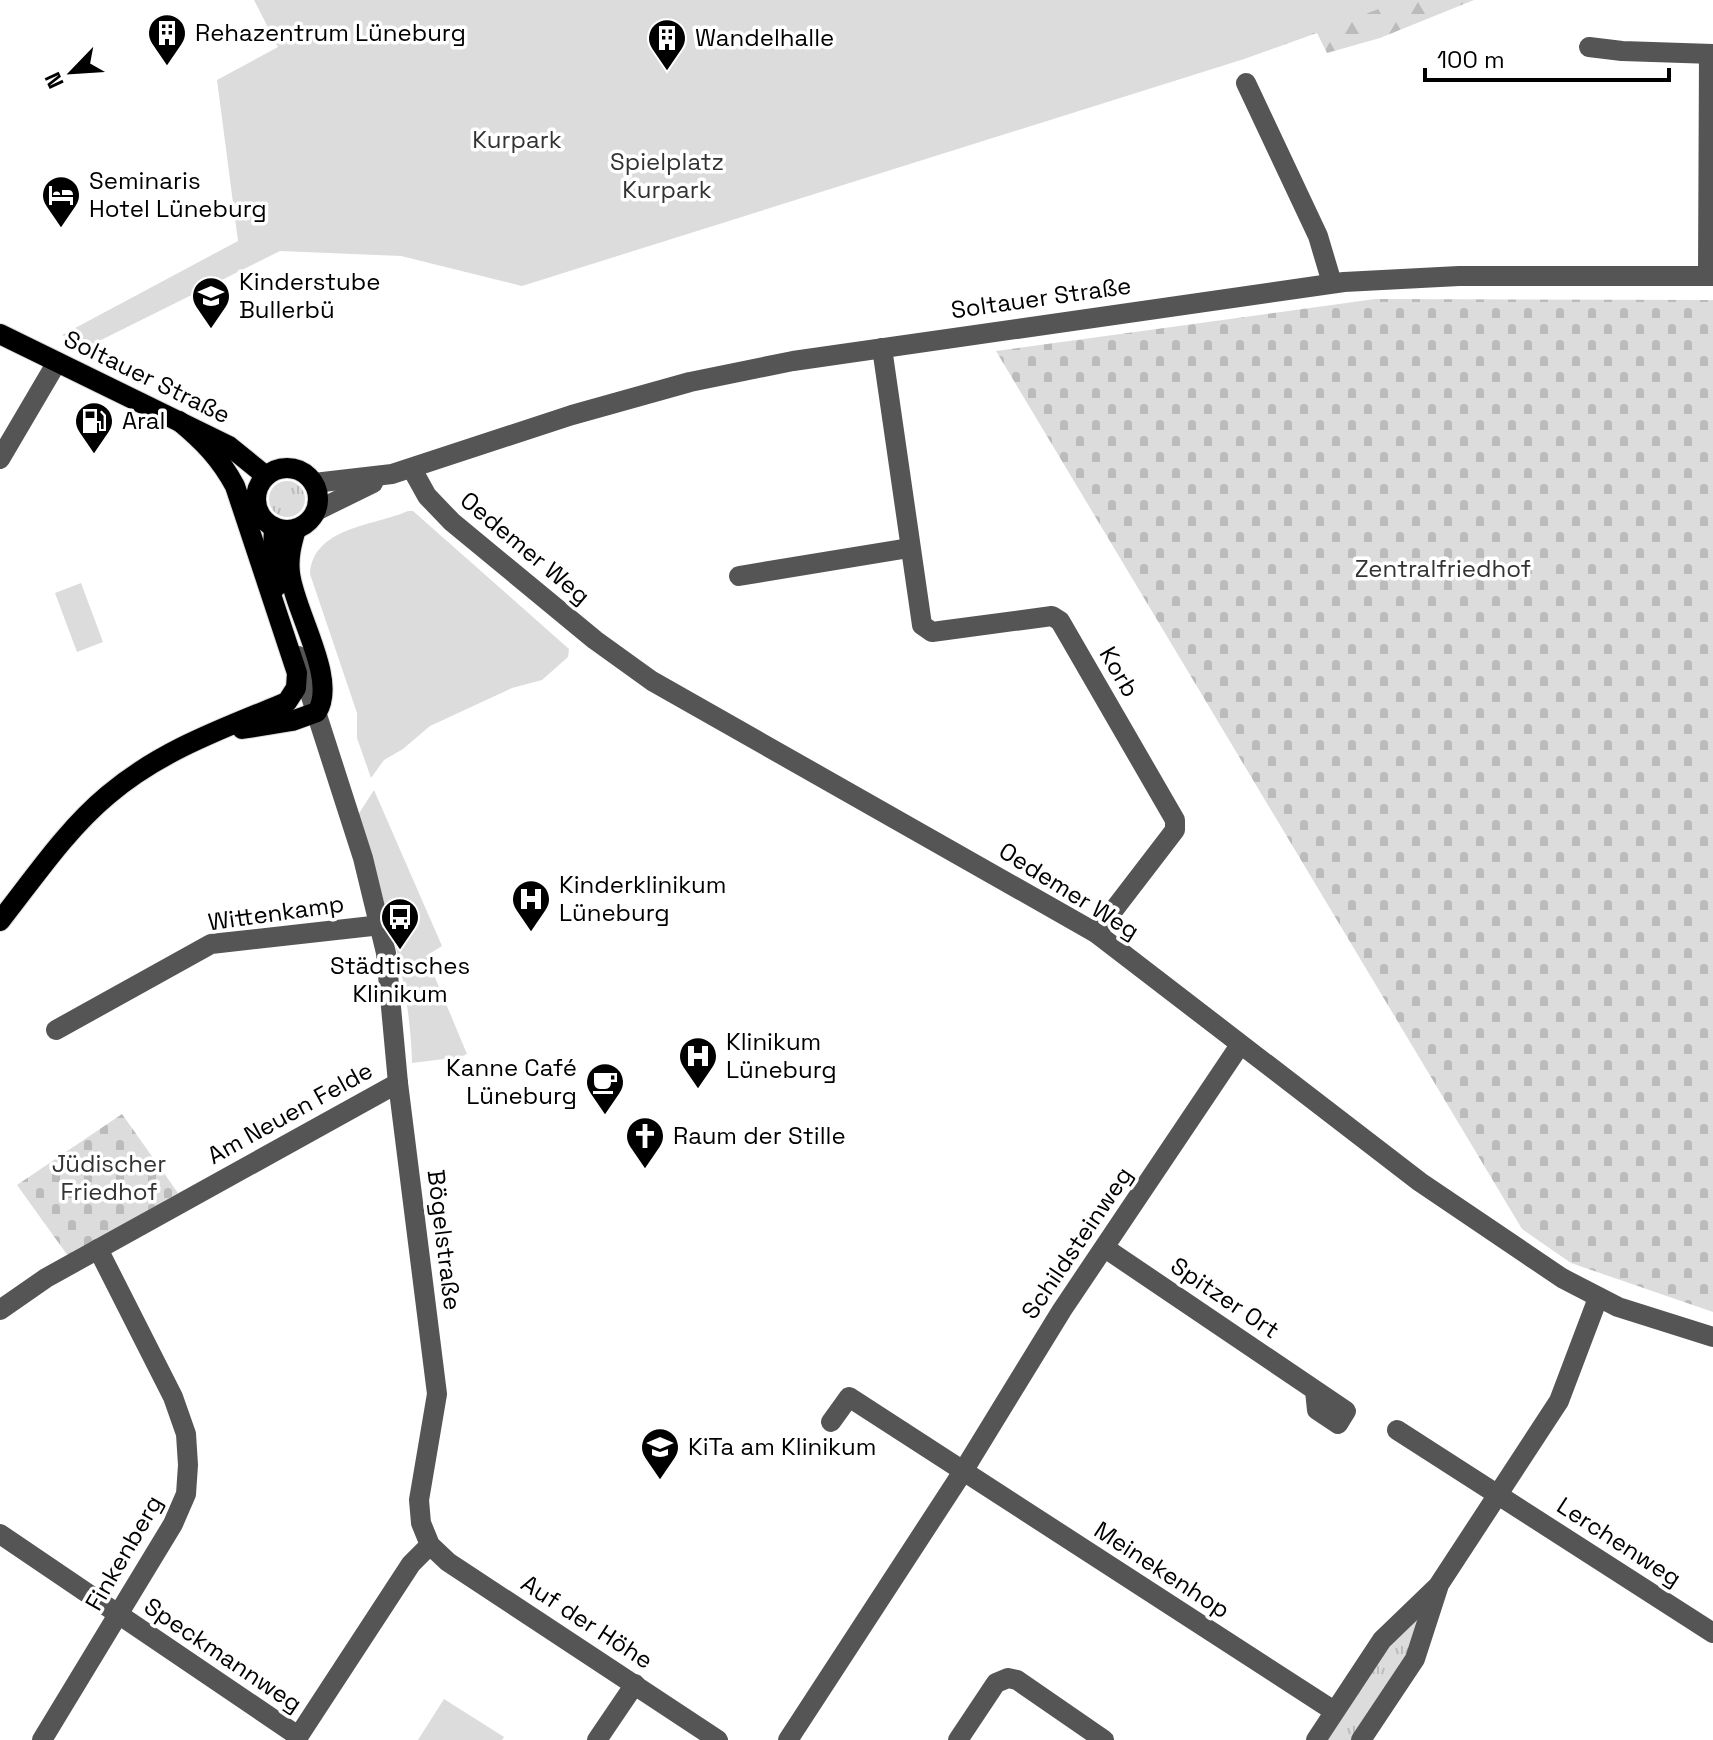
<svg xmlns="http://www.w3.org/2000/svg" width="1713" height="1740" font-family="'Space Grotesk',sans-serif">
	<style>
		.grass { fill: url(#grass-tufts) }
		.forest { fill: url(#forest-firs) }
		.cemetery { fill: url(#cemetery-stones) }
		.park { fill: #dcdcdc }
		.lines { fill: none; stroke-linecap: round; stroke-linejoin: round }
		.major-casing { stroke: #dbdbdb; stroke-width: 22 }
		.minor { stroke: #555; stroke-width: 20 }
		.major { stroke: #000; stroke-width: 20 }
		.labels { text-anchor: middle; stroke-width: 7; stroke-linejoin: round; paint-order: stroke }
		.poi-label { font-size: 24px; fill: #000; stroke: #fff; text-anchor: start }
		.park-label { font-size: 24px; fill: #333; stroke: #fff }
		.street-label { font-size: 24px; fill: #000; stroke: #fff }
	</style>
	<defs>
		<pattern id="grass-tufts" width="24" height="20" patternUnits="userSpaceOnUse" patternTransform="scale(2)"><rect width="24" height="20" fill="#dcdcdc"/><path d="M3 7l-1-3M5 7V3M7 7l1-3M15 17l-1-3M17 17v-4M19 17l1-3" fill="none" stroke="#bbb"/></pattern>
		<pattern id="forest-firs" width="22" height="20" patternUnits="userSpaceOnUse" patternTransform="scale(2)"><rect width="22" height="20" fill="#dcdcdc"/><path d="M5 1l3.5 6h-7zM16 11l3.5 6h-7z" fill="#bbb"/></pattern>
		<pattern id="cemetery-stones" width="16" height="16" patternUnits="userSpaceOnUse" patternTransform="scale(2)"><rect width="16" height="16" fill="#dcdcdc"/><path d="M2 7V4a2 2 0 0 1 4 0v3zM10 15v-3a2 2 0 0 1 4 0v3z" fill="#bbb"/></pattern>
	</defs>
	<rect width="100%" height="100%" fill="#fff"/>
	<g class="grass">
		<circle cx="287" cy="499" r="18"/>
		<path d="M1429,1600l-18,56 -56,84h-34l64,-96z"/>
	</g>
	<path class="forest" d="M1333,0h141l-94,38 -53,15 -10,-20 -76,27z"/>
	<g class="cemetery">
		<path d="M1375,299l338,1v1012l-142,-49 -49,-34 -526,-878z"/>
		<path d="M122,1114l56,79 -110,63 -51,-71z"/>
	</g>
	<g class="park">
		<path d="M254,0h1149l-162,60 -719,226 -121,-30 -121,-5 -193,96 -25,-12 176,-94 -21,-161 61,-33z"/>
		<path d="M408,511h5l156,138 -1,8 -26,23 -30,8 -82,38 -27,23 -19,11 -13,18 -14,-40v-25l-47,-139c3,-47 64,-48 98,-63z"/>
		<path d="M81,583l22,59 -26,10 -22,-59z"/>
		<path d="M374,790l68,156 -16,10 41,98 -7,3 -48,6c-2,-84 -28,-167 -56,-245z"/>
		<path d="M444,1699l60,38 -2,3h-84z"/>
	</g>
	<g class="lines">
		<defs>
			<g id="major">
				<path d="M0,334l229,112 37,30"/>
				<circle cx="287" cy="499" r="31"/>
				<path d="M274,527l-1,23 3,37"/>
				<path d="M242,729l50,-8 25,-9c21,-33 -23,-101 -27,-139 -2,-16 2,-30 6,-44"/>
				<path d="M0,921c34,-43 66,-91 108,-126 53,-45 116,-67 179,-93l9,-14 1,-15 -62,-187c-15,-28 -32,-45 -56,-65"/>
			</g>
		</defs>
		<use href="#major" class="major-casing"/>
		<g class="minor">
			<path d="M1589,47l33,4 91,3"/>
			<path d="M1246,83l72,153 14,47"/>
			<path d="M1708,276l1,-222"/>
			<path d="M882,348l40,277 10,7 120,-16 8,5 115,199v10l-79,103"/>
			<path d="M0,459l57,-97"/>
			<path d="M412,469l15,27 25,26 143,118 57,41 444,252 324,249 142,96 56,29 95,30"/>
			<path d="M314,483l78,-9 180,-59 118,-33 103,-21 551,-79 115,-6h254"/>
			<path d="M316,511l57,-28"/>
			<path d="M739,576l170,-28"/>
			<path d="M298,656l65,202 23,95 12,130 39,311 -18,106 2,23 9,22 18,17 270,178"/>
			<path d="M56,1030l155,-86 170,-19"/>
			<path d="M1105,1248l241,163 -8,13 -21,-14 -2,-19"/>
			<path d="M0,1310l46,-32 352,-195"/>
			<path d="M831,1422l18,-25 485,314"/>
			<path d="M1397,1430l316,203"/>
			<path d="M0,1534l298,202"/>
			<path d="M42,1740l131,-216 13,-30 2,-29 -2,-31 -13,-37 -75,-148"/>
			<path d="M296,1740l115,-176 19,-19"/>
			<path d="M597,1740l38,-56"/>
			<path d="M788,1740l174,-267 100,-163 178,-265"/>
			<path d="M958,1740l38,-57 12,-5 9,2 87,60"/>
			<path d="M1316,1740l66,-100 56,-54 121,-185 39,-103"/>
			<path d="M1361,1740l54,-81 23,-71"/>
		</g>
		<use href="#major" class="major"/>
	</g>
	<defs>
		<symbol id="building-pin" viewBox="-11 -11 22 30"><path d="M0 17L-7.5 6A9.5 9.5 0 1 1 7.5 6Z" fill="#000" stroke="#fff"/><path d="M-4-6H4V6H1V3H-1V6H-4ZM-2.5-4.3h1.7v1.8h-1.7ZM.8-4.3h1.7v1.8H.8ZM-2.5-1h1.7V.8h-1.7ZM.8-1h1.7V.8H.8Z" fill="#fff"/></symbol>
		<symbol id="hotel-pin" viewBox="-11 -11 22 30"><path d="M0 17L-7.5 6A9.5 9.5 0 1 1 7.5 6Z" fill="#000" stroke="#fff"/><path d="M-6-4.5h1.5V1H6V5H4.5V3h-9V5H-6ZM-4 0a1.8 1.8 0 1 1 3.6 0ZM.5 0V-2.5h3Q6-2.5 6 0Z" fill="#fff"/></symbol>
		<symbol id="school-pin" viewBox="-11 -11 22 30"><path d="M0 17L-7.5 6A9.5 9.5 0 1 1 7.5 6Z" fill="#000" stroke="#fff"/><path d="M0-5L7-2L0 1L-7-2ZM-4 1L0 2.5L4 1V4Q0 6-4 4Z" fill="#fff"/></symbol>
		<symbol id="fuel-pin" viewBox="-11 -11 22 30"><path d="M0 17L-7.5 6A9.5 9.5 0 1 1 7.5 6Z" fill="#000" stroke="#fff"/><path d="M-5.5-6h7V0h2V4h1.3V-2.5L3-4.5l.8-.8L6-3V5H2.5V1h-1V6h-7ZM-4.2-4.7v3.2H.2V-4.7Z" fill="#fff"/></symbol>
		<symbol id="hospital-pin" viewBox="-11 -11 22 30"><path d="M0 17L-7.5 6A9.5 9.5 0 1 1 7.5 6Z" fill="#000" stroke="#fff"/><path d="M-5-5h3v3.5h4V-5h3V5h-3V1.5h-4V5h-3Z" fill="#fff"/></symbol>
		<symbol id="bus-pin" viewBox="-11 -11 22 30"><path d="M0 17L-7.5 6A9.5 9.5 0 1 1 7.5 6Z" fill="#000" stroke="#fff"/><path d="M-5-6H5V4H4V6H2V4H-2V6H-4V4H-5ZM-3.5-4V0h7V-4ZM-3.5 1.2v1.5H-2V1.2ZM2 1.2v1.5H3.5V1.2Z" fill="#fff"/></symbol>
		<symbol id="cafe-pin" viewBox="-11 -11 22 30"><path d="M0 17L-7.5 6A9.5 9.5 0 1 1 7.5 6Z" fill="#000" stroke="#fff"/><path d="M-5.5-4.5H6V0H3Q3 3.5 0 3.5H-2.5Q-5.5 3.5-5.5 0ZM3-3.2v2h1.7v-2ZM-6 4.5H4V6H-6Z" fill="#fff"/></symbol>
		<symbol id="church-pin" viewBox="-11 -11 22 30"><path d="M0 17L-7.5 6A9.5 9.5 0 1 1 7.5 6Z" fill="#000" stroke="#fff"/><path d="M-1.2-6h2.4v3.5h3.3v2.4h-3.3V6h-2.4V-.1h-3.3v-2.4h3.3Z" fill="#fff"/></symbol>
	</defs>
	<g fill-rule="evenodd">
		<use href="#building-pin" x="145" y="11" width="44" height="60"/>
		<use href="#building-pin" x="645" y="16" width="44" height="60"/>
		<use href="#hotel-pin" x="39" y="173" width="44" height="60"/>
		<use href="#school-pin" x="189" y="274" width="44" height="60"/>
		<use href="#fuel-pin" x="72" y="399" width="44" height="60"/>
		<use href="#hospital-pin" x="509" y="877" width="44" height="60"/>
		<use href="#bus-pin" x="378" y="895" width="44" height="60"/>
		<use href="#hospital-pin" x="676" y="1034" width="44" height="60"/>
		<use href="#cafe-pin" x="583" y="1060" width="44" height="60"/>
		<use href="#church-pin" x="623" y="1114" width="44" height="60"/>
		<use href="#school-pin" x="638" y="1425" width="44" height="60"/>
	</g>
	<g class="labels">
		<g class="poi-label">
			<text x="195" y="41">Rehazentrum Lüneburg</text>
			<text x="695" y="46">Wandelhalle</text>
			<text x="89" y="189">Seminaris<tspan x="89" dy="28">Hotel Lüneburg</tspan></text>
			<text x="239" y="290">Kinderstube<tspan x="239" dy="28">Bullerbü</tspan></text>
			<text x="122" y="429">Aral</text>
			<text x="559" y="893">Kinderklinikum<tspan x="559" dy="28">Lüneburg</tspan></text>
			<text x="400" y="974" text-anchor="middle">Städtisches<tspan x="400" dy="28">Klinikum</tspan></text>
			<text x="726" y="1050">Klinikum<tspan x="726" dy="28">Lüneburg</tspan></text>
			<text x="577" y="1076" text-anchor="end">Kanne Café<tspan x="577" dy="28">Lüneburg</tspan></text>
			<text x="673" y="1144">Raum der Stille</text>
			<text x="688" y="1455">KiTa am Klinikum</text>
		</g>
		<g class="park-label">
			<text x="517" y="148">Kurpark</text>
			<text x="667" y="170">Spielplatz<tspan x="667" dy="28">Kurpark</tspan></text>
			<text x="1443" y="577">Zentralfriedhof</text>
			<text x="109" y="1172">Jüdischer<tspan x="109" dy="28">Friedhof</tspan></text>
		</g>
		<g class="street-label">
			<text transform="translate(1041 298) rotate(-8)" y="8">Soltauer Straße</text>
			<text transform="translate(147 377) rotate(26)" y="8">Soltauer Straße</text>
			<text transform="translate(525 548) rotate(40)" y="8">Oedemer Weg</text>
			<text transform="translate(1119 672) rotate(60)" y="8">Korb</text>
			<text transform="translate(1069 891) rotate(32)" y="8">Oedemer Weg</text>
			<text transform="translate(276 913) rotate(-8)" y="8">Wittenkamp</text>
			<text transform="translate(290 1113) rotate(-29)" y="8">Am Neuen Felde</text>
			<text transform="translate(444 1240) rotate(83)" y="8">Bögelstraße</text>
			<text transform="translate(1077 1243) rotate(-56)" y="8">Schildsteinweg</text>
			<text transform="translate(1225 1298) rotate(34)" y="8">Spitzer Ort</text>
			<text transform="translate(1619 1542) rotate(33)" y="8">Lerchenweg</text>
			<text transform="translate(124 1553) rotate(-60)" y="8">Finkenberg</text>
			<text transform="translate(1162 1570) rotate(33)" y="8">Meinekenhop</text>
			<text transform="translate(587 1622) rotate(33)" y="8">Auf der Höhe</text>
			<text transform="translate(223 1655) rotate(34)" y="8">Speckmannweg</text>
		</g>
	</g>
	<g transform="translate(72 72) rotate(245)" stroke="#ffffff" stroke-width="6" paint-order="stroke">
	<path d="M0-6L14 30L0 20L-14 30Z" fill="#000000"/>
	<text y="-12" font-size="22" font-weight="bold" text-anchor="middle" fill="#000000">N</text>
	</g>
	<path d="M1425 68v12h244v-12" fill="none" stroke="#000000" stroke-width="4"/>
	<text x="1437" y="68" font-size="24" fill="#000000" stroke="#ffffff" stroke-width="6" paint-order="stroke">100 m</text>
</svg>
